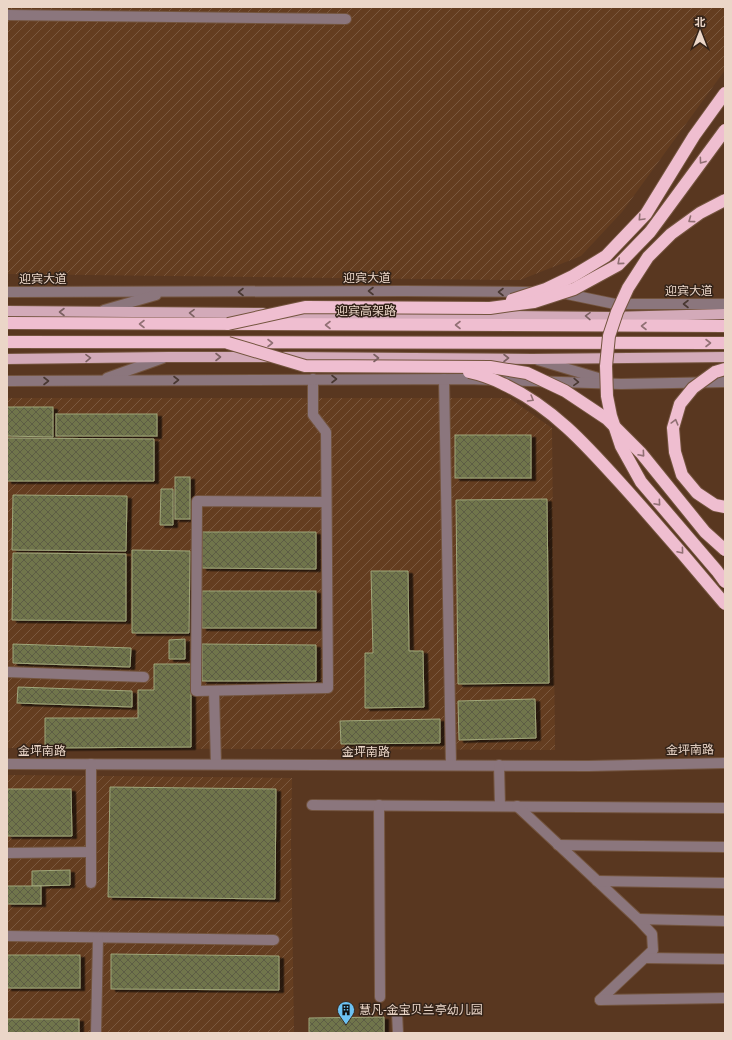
<svg xmlns="http://www.w3.org/2000/svg" width="732" height="1040" font-family="'Noto Sans','Noto Sans SC',sans-serif">
	<style>
		.industrial { fill: url(#industrial-furrows) }
		.building { fill: url(#building-cross-hatch); stroke: #a0a67b; filter: url(#shadow) }
		.lines { fill: none; stroke-linecap: round; stroke-linejoin: round }
		.minor-casing { stroke: #73543e; stroke-width: 12 }
		.major-casing { stroke: #73543e; stroke-width: 12 }
		.highway-casing { stroke: #73543e; stroke-width: 14 }
		.minor { stroke: #8b767d; stroke-width: 10 }
		.major { stroke: #d3aab9; stroke-width: 10 }
		.highway { stroke: #efbed0; stroke-width: 12 }
		.highway-bridge-casing { stroke: #73543e; stroke-width: 14; stroke-linecap: butt }
		.highway-bridge { stroke: #efbed0; stroke-width: 12 }
		.oneway { stroke: #917074 }
		.oneway2 { stroke: #493832 }
		.oneway3 { stroke: #7b6061 }
		.labels { text-anchor: middle; stroke-width: 3; stroke-linejoin: round; paint-order: stroke }
		.street-label { font-size: 12px; fill: #ebd6c8; stroke: #332319 }
		.poi-label { font-size: 12px; fill: #ebd6c8; stroke: #332319; text-anchor: start }
	</style>
	<defs>
		<pattern id="industrial-furrows" width="10" height="10" patternUnits="userSpaceOnUse"><rect width="10" height="10" fill="#643d20"/><path d="M-1 1l2-2M0 10L10 0M9 11l2-2" fill="none" stroke="#7a583f"/></pattern>
		<pattern id="building-cross-hatch" width="8" height="8" patternUnits="userSpaceOnUse"><rect width="8" height="8" fill="#6f754b"/><path d="M0 0l8 8M0 8l8-8" fill="none" stroke="#5d5d44"/></pattern>
		<filter id="shadow"><feDropShadow dx="4.5" dy="2.5" stdDeviation="0" flood-color="#0009"/></filter>
	</defs>
	<rect width="100%" height="100%" fill="#593720"/>
	<g class="industrial">
		<path d="M7,7h718v63l-103,142 -41,44 -61,24 -513,-6z"/>
		<path d="M7,398h502l43,30 3,322 -548,-2z"/>
		<path d="M7,775l285,3 -1,65 3,190h-287z"/>
	</g>
	<g class="building">
		<path d="M7,407h46v30l-46,-1z"/>
		<rect x="56" y="414" width="101" height="22"/>
		<rect x="455" y="435" width="76" height="43"/>
		<path d="M7,438l147,1v42h-147z"/>
		<rect x="175" y="477" width="15" height="42"/>
		<path d="M161,489h12v36h-13z"/>
		<path d="M13,495l114,1 -1,55 -114,-1z"/>
		<path d="M547,499l2,184 -91,1 -2,-184z"/>
		<path d="M202,532h114v37l-114,-1z"/>
		<path d="M132,550l58,1 -1,82h-57z"/>
		<path d="M13,553l113,1v67l-114,-1z"/>
		<path d="M371,571h37l1,80h14l1,56 -59,1v-55h8z"/>
		<rect x="202" y="591" width="114" height="37"/>
		<path d="M185,639v20h-16v-19z"/>
		<path d="M13,644l118,4 -1,19 -117,-4z"/>
		<path d="M202,644l114,1v36h-114z"/>
		<path d="M154,664h37v83l-146,1v-30h93v-28h16z"/>
		<path d="M18,687l114,4v16l-115,-4z"/>
		<path d="M535,699l1,39 -77,2 -1,-39z"/>
		<path d="M440,719v24l-99,1 -1,-23z"/>
		<path d="M110,787l166,2 -1,110 -167,-2z"/>
		<path d="M7,789h64l1,47h-65z"/>
		<path d="M70,870v15l-38,1v-15z"/>
		<rect x="7" y="886" width="34" height="18"/>
		<path d="M111,954l168,2v34l-168,-1z"/>
		<rect x="7" y="955" width="73" height="33"/>
		<path d="M384,1017v16h-75v-15z"/>
		<rect x="7" y="1019" width="72" height="14"/>
	</g>
	<g class="lines">
		<defs>
			<g id="minor">
				<path d="M7,15l339,4"/>
				<path d="M7,292l397,-1 126,1"/>
				<path d="M562,293l53,11h110"/>
				<path d="M104,310l52,-15"/>
				<path d="M538,360l67,20"/>
				<path d="M107,378l56,-20"/>
				<path d="M313,379v36l13,17 2,256 -132,3 1,-190 129,1"/>
				<path d="M444,379l7,386"/>
				<path d="M7,381l460,-2 154,5 104,-2"/>
				<path d="M7,672l137,5"/>
				<path d="M214,691l2,73"/>
				<path d="M7,764l581,2 137,-3"/>
				<path d="M91,764v119"/>
				<path d="M499,765l1,41"/>
				<path d="M312,805l413,3"/>
				<path d="M379,805l1,192"/>
				<path d="M517,806l121,113 14,15 1,16 -53,50"/>
				<path d="M558,845l167,2"/>
				<path d="M7,853l84,-1"/>
				<path d="M597,881l128,2"/>
				<path d="M638,919l87,2"/>
				<path d="M7,936l267,4"/>
				<path d="M645,958l80,1"/>
				<path d="M600,1000l125,-2"/>
				<path d="M397,1013l1,20"/>
				<path d="M96,1033l2,-95"/>
			</g>
			<g id="major">
				<path d="M7,311l256,2"/>
				<path d="M289,314l322,3 114,-3"/>
				<path d="M285,357l247,2 193,-2"/>
				<path d="M7,359l161,-2h99"/>
			</g>
			<g id="highway">
				<path d="M7,323l718,3"/>
				<path d="M7,342l718,1"/>
			</g>
		</defs>
		<use href="#minor" class="minor-casing"/>
		<use href="#major" class="major-casing"/>
		<use href="#highway" class="highway-casing"/>
		<use href="#minor" class="minor"/>
		<use href="#major" class="major"/>
		<use href="#highway" class="highway"/>
		<defs>
			<g id="highway-bridge">
				<path d="M725,200l-25,13 -29,21 -23,23 -20,31 -11,24 -8,24 -3,30 1,30 4,20 10,30 20,36 76,89 8,11"/>
				<path d="M512,300l34,-11 27,-13 33,-20 40,-42 48,-78 31,-43"/>
				<path d="M228,324l77,-17 185,1 44,-6 40,-13 44,-24 32,-33 75,-102"/>
				<path d="M228,343l77,23 185,1 37,6 38,18 42,28 34,34 64,79 20,18"/>
				<path d="M725,369l-10,3 -22,16 -13,16 -7,24 2,24 7,23 15,18 18,12 10,2"/>
				<path d="M469,372c14,3 22,6 34,12 54,25 90,69 129,112 32,36 63,72 93,108"/>
			</g>
		</defs>
		<use href="#highway-bridge" class="highway-bridge-casing"/>
		<use href="#highway-bridge" class="highway-bridge"/>
	</g>
	<defs><path id="oneway-chevron" d="M-2-3.5L2.5 0L-2 3.5" fill="none" stroke-width="1.6" stroke-linecap="round" stroke-linejoin="round"/></defs>
	<g class="oneway">
		<use href="#oneway-chevron" transform="translate(702 161) rotate(126)"/>
		<use href="#oneway-chevron" transform="translate(641 218) rotate(133)"/>
		<use href="#oneway-chevron" transform="translate(691 220) rotate(144)"/>
		<use href="#oneway-chevron" transform="translate(620 262) rotate(139)"/>
		<use href="#oneway-chevron" transform="translate(142 324) rotate(-180)"/>
		<use href="#oneway-chevron" transform="translate(328 325) rotate(-180)"/>
		<use href="#oneway-chevron" transform="translate(458 325) rotate(-180)"/>
		<use href="#oneway-chevron" transform="translate(644 326) rotate(-180)"/>
		<use href="#oneway-chevron" transform="translate(270 343)"/>
		<use href="#oneway-chevron" transform="translate(708 343)"/>
		<use href="#oneway-chevron" transform="translate(531 399) rotate(31)"/>
		<use href="#oneway-chevron" transform="translate(675 422) rotate(-75)"/>
		<use href="#oneway-chevron" transform="translate(642 454) rotate(49)"/>
		<use href="#oneway-chevron" transform="translate(658 503) rotate(49)"/>
		<use href="#oneway-chevron" transform="translate(681 551) rotate(50)"/>
	</g>
	<g class="oneway2">
		<use href="#oneway-chevron" transform="translate(371 291) rotate(180)"/>
		<use href="#oneway-chevron" transform="translate(241 292) rotate(180)"/>
		<use href="#oneway-chevron" transform="translate(501 292) rotate(-180)"/>
		<use href="#oneway-chevron" transform="translate(686 304) rotate(-180)"/>
		<use href="#oneway-chevron" transform="translate(334 379)"/>
		<use href="#oneway-chevron" transform="translate(176 380)"/>
		<use href="#oneway-chevron" transform="translate(46 381)"/>
		<use href="#oneway-chevron" transform="translate(576 382) rotate(2)"/>
	</g>
	<g class="oneway3">
		<use href="#oneway-chevron" transform="translate(62 312) rotate(-180)"/>
		<use href="#oneway-chevron" transform="translate(192 313) rotate(-179)"/>
		<use href="#oneway-chevron" transform="translate(588 316) rotate(-179)"/>
		<use href="#oneway-chevron" transform="translate(218 357)"/>
		<use href="#oneway-chevron" transform="translate(88 358) rotate(-1)"/>
		<use href="#oneway-chevron" transform="translate(376 358)"/>
		<use href="#oneway-chevron" transform="translate(506 358)"/>
	</g>
	<defs>
		<symbol id="building-pin" viewBox="-11 -11 22 30"><path d="M0 17L-7.5 6A9.5 9.5 0 1 1 7.5 6Z" fill="#6dc2f3" stroke="#332319"/><path d="M-4-6H4V6H1V3H-1V6H-4ZM-2.5-4.3h1.7v1.8h-1.7ZM.8-4.3h1.7v1.8H.8ZM-2.5-1h1.7V.8h-1.7ZM.8-1h1.7V.8H.8Z" fill="#111"/></symbol>
	</defs>
	<g fill-rule="evenodd">
		<use href="#building-pin" x="336" y="1000" width="20" height="27"/>
	</g>
	<g class="labels">
		<g class="street-label">
			<text x="367" y="282">迎宾大道</text>
			<text x="43" y="283">迎宾大道</text>
			<text x="689" y="295">迎宾大道</text>
			<text x="366" y="315">迎宾高架路</text>
			<text transform="translate(690 750) rotate(-1)" y="4">金坪南路</text>
			<text x="42" y="755">金坪南路</text>
			<text x="366" y="756">金坪南路</text>
		</g>
		<g class="poi-label">
			<text x="359" y="1014">慧凡-金宝贝兰亭幼儿园</text>
		</g>
	</g>
	<rect width="732" height="1040" fill="none" stroke="#ebd6c8" stroke-width="16"/>
	<g transform="translate(700 32)" stroke="#332319" stroke-width="3" paint-order="stroke">
	<path d="M0-3L7 15L0 10L-7 15Z" fill="#ebd6c8"/>
	<text y="-6" font-size="11" font-weight="bold" text-anchor="middle" fill="#ebd6c8">北</text>
	</g>
</svg>
